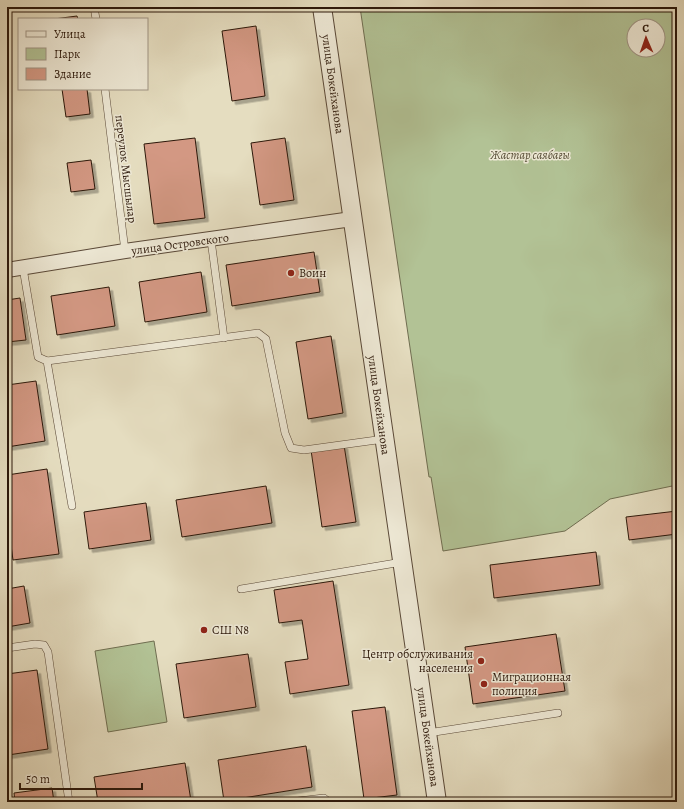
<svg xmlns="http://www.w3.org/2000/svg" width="684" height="809" font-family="Alegreya,serif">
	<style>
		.green { fill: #b2c295; stroke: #6f6d50; fill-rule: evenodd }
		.building { fill: #d39883; stroke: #2c180b; filter: url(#shadow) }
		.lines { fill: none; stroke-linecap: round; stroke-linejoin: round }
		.service-casing { stroke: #5a4938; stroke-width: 8 }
		.minor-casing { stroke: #5a4938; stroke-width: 16 }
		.tertiary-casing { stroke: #5a4938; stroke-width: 20 }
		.service { stroke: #eee9d6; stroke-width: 7 }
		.minor { stroke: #eee9d6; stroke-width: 14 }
		.tertiary { stroke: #eee9d6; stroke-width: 18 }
		.poi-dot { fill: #8f2418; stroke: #eee9d6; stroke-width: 1.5 }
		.labels { text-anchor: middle; stroke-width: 3; stroke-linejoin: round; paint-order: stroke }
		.street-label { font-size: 12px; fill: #2c180b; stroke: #eee9d6 }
		.park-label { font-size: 12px; font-style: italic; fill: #544b34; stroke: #eee9d6 }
		.poi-label { font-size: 12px; fill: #2c180b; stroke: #eee9d6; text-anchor: start }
	</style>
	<defs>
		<filter id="shadow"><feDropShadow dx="3.5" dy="3.5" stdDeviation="0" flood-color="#0004"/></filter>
	</defs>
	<rect width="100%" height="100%" fill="#e5ddc0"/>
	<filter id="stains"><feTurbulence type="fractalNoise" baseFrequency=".005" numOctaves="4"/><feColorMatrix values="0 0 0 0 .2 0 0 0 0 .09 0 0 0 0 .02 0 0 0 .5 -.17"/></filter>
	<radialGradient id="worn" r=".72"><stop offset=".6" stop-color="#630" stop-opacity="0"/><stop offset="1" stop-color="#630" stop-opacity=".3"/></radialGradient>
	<g class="green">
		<path d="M360,7h317v478l-67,14 -45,32 -122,20 -12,-74h-2zM634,26h24v24h-24z"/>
		<path d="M154,641l13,81 -59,10 -13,-81z"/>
	</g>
	<g class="building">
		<path d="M77,16l1,3h-24z"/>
		<path d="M256,26l9,70 -33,5 -10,-70z"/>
		<path d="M62,89h25l3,25 -24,3z"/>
		<path d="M195,138l10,80 -51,6 -10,-80z"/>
		<path d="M285,138l9,62 -34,5 -9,-62z"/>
		<path d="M91,160l4,29 -24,3 -4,-29z"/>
		<path d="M314,252l6,40 -88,14 -6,-41z"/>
		<path d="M201,272l6,40 -62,10 -6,-40z"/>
		<path d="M109,287l6,39 -58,9 -6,-39z"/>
		<path d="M20,298l6,42 -19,2v-42z"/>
		<path d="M331,336l12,77 -35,6 -12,-77z"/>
		<path d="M36,381l9,60 -38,6v-62z"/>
		<path d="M344,445l12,77 -34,5 -11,-77z"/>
		<path d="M47,469l12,85 -46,6 -6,-44v-41z"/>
		<path d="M266,486l6,37 -90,14 -6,-37z"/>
		<path d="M146,503l5,37 -62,9 -5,-37z"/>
		<path d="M677,511v23l-48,6 -3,-23z"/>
		<path d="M596,552l4,33 -106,13 -4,-33z"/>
		<path d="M333,581l16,104 -59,9 -5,-32 23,-3 -6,-39 -23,3 -5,-33z"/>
		<path d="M24,586l6,37 -23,4v-38z"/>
		<path d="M556,634l9,57 -92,13 -8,-57z"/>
		<path d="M248,654l8,53 -72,11 -8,-54z"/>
		<path d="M37,670l11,79 -40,6 -1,-81z"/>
		<path d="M385,707l12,88 -33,4 -12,-88z"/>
		<path d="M306,746l6,41 -88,14 -6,-41z"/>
		<path d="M185,763l6,38 -8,1h-85l-4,-25z"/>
		<path d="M52,788l2,14h-39l-1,-9z"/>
	</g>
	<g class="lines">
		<defs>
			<g id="service">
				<path d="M94,7l2,12"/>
				<path d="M105,89l20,162"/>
				<path d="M211,240l13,98"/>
				<path d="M23,268l15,89 9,4 211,-28 8,6 19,94 6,15 13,2 80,-11"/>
				<path d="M47,361l25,145"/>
				<path d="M241,589l161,-27"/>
				<path d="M7,648l28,-4 9,1 4,7 21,150"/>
				<path d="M428,733l130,-20"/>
				<path d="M289,802l35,-4 5,4"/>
			</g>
			<path id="minor" d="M7,270l118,-19 227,-32"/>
			<path id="tertiary" d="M322,7l115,795"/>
		</defs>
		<use href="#service" class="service-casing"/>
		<use href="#minor" class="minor-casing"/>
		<use href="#tertiary" class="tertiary-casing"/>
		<use href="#service" class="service"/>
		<use href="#minor" class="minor"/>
		<use href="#tertiary" class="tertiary"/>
	</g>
	<g class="poi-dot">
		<circle cx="291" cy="273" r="4"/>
		<circle cx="204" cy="630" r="4"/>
		<circle cx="481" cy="661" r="4"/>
		<circle cx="484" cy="684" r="4"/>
	</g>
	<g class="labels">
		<g class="street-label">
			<text transform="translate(333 84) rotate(82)" y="4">улица Бокейханова</text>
			<text transform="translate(126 169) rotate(83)" y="4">переулок Мысшылар</text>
			<text transform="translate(180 244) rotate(-8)" y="4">улица Островского</text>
			<text transform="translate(379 405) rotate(82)" y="4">улица Бокейханова</text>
			<text transform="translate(428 737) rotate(82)" y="4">улица Бокейханова</text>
		</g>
		<g class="park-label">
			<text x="530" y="159">Жастар саябағы</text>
		</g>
		<g class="poi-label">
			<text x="299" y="277">Воин</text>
			<text x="212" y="634">СШ N8</text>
			<text x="473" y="658" text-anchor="end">Центр обслуживания<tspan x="473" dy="14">населения</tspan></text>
			<text x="492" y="681">Миграционная<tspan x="492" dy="14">полиция</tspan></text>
		</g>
	</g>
	<rect width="684" height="809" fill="none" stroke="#e5ddc0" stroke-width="24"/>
	<rect x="8" y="8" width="668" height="793" fill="none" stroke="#2c180b" stroke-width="2"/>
	<rect x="12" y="12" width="660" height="785" fill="none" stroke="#2c180b"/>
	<rect x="18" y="18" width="130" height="72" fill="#eee9d6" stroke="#a09585"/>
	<rect x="26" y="31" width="20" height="6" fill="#eee9d6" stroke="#a09585"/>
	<text x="54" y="38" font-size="12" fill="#2c180b">Улица</text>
	<rect x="26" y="48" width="20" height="12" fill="#b2c295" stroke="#a09585"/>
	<text x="54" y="58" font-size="12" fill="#2c180b">Парк</text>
	<rect x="26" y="68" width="20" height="12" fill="#d39883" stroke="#a09585"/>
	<text x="54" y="78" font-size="12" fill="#2c180b">Здание</text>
	<g transform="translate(646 38) rotate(358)"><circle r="19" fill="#eee9d6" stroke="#a09585"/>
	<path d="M0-3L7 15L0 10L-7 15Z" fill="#8f2418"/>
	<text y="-6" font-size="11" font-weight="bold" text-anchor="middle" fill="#2c180b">С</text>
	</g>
	<path d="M20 783v6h122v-6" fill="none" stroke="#2c180b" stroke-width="2"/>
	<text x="26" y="783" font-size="12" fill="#2c180b" stroke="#eee9d6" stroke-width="3" paint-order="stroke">50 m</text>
	<rect width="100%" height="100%" filter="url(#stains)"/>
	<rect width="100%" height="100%" fill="url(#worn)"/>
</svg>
